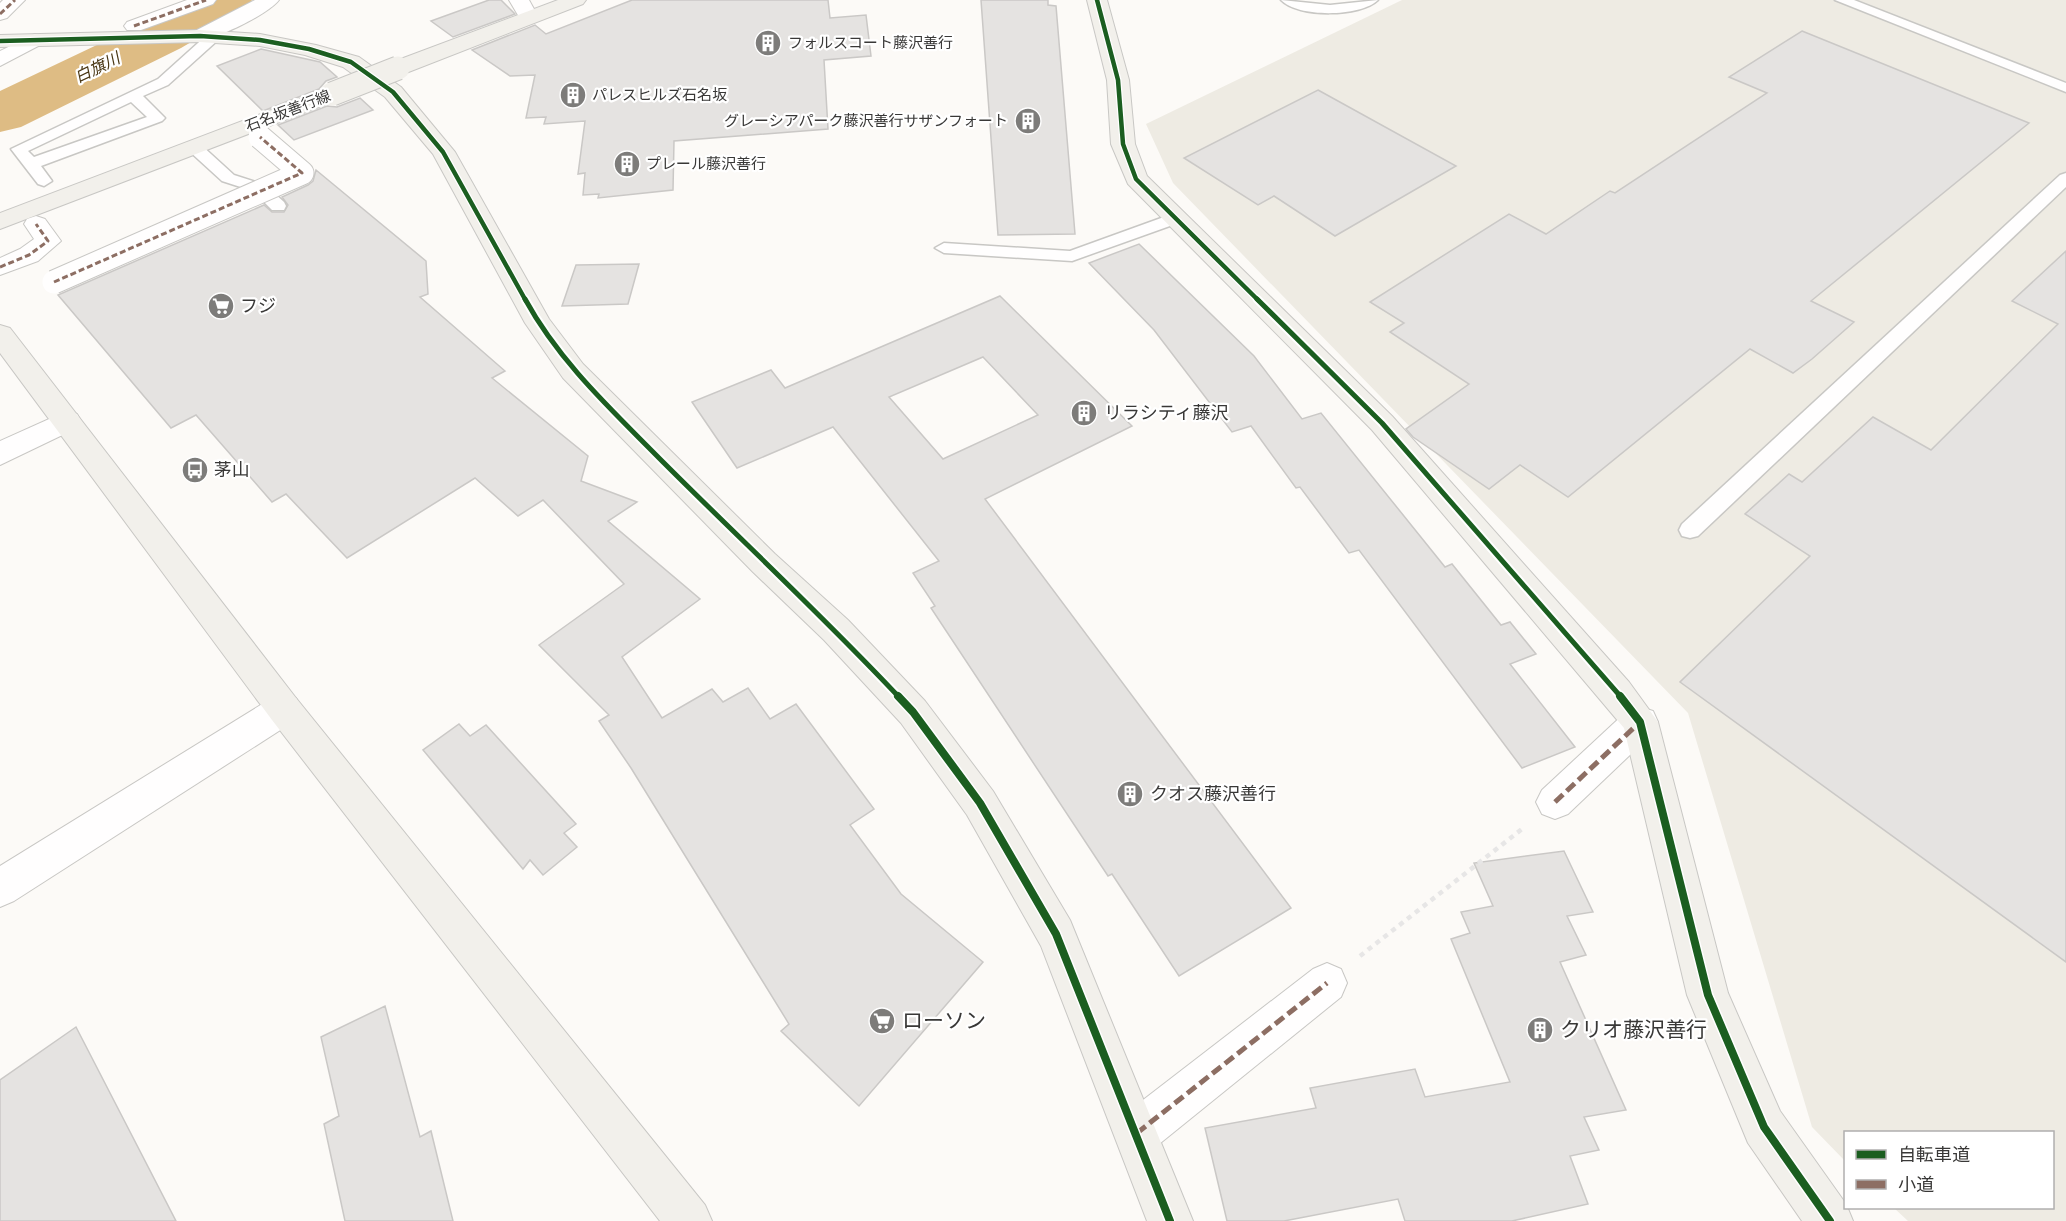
<svg xmlns="http://www.w3.org/2000/svg" width="2066" height="1221" font-family="Jost,'Noto Sans JP',sans-serif">
	<style>
		.built { fill: #eeebe3 }
		.green { fill: #fbecd5 }
		.lines { fill: none; stroke-linecap: round; stroke-linejoin: round }
		.river { fill: #debc84; fill-rule: evenodd }
		.building { fill: #e5e3e1; stroke: #cac8c6; stroke-width: 1.5; fill-rule: evenodd }
		.lane-casing { stroke: #c8c7c4; stroke-width: 3 }
		.street-casing { stroke: #c8c7c4; stroke-width: 2 }
		.secondary-casing { stroke: #c8c7c4; stroke-width: 2 }
		.path { stroke: #e7e6e6; stroke-width: 4.5; stroke-dasharray: 5 5; stroke-linecap: butt }
		.lane { fill: #fffefe; fill-rule: evenodd }
		.street { fill: #fffefe; fill-rule: evenodd }
		.secondary { fill: #f2f0eb; fill-rule: evenodd }
		.street-bridge-casing { stroke: #c8c7c4; stroke-width: 25; stroke-linecap: butt }
		.secondary-bridge-casing { stroke: #c8c7c4; stroke-width: 25; stroke-linecap: butt }
		.street-bridge { stroke: #fffefe; stroke-width: 23 }
		.secondary-bridge { stroke: #f2f0eb; stroke-width: 23 }
		.quiet-far1 { stroke: #8d6e63; stroke-width: 3; stroke-dasharray: 6 3; stroke-linecap: butt }
		.quiet { stroke: #8d6e63; stroke-width: 5; stroke-dasharray: 11 5; stroke-linecap: butt }
		.cycleway-far2-casing { stroke: #fff; stroke-width: 7 }
		.cycleway-far1-casing { stroke: #fff; stroke-width: 9 }
		.cycleway-casing { stroke: #fff; stroke-width: 11 }
		.cycleway-far2 { stroke: #1b5e20; stroke-width: 4.5 }
		.cycleway-far1 { stroke: #1b5e20; stroke-width: 5 }
		.cycleway { stroke: #1b5e20; stroke-width: 8 }
		.labels { text-anchor: middle; stroke-width: 4.5; stroke-linejoin: round; paint-order: stroke }
		.far-poi-label { font-size: 15px; fill: #393837; stroke: #fff; text-anchor: start }
		.far-street-label { font-size: 15px; fill: #393837; stroke: #fff }
		.far-water-label { font-size: 16px; font-style: italic; fill: #483512; stroke: #fff }
		.poi-label { font-size: 18px; fill: #393837; stroke: #fff; text-anchor: start }
		.near-poi-label { font-size: 21px; fill: #393837; stroke: #fff; text-anchor: start }
	</style>
	<rect width="100%" height="100%" fill="#fcfaf7"/>
	<path class="built" d="M1402,0h664v1221h-158l-14,-13h158v-76h-206l-1,29 -33,-34 -124,-414 -515,-530 -27,-59z"/>
	<path class="green" d="M236,0h17c-19,11 -35,26 -58,23z"/>
	<g class="lines">
		<path class="river" d="M185,0h67l-8,11 -63,37 -160,79 -21,5v-41l141,-67z"/>
	</g>
	<g class="building">
		<path d="M489,0h12l14,14 -62,23 -22,-16z"/>
		<path d="M632,0h196l2,18 36,-3 5,41 -47,4 4,69 -154,12 -1,49 -75,8 1,-4 -16,1 2,-22 -7,1 7,-53 -41,3 2,-7 -20,1 9,-43 -25,1 -38,-26 63,-25 11,9z"/>
		<path d="M981,0h67v5l8,1 19,228 -77,1z"/>
		<path d="M1802,31l227,92 -218,178 43,21 -42,37 -19,14 -43,-24 -182,148 -48,-32 -31,24 -76,-52 -7,-8 63,-45 -79,-52 14,-9 -34,-21 139,-88 37,20 64,-43 5,2 152,-100 -38,-16z"/>
		<path d="M261,49l59,13 17,15 -11,4 -7,8 -56,22 -46,-45z"/>
		<path d="M1318,90l138,76 -121,70 -61,-40 -16,9 -74,-47z"/>
		<path d="M360,98l13,12 -79,30 -16,-15 49,-19 10,1z"/>
		<path d="M316,170l110,91 2,33 -8,3 85,74 -13,7 96,78 -7,25 56,21 -29,19 92,78 -78,58 40,61 50,-29 11,13 25,-14 22,31 26,-15 78,105 -24,16 51,69 82,68 -124,144 -78,-75 8,-7 -158,-256 -32,-47 10,-6 -70,-70 85,-61 -81,-84 -25,16 -43,-38 -128,80 -61,-64 -14,8 -76,-87 -25,13 -113,-133 206,-90 8,7h12l4,-7 -6,-8 26,-12 5,-4z"/>
		<path d="M1139,244l115,112 48,63 19,-6 124,154 7,-3 49,61 9,-3 26,32 -26,10 65,83 -53,21 -163,-218 -10,3 -49,-66 -4,1 -45,-62 -19,6 -78,-102 -65,-67z"/>
		<path d="M2066,251v711l-386,-280 130,-126 -65,-42 44,-40 13,8 71,-65 58,33 127,-126 -46,-23z"/>
		<path d="M639,264l-11,40 -66,2 14,-41z"/>
		<path d="M1000,296l132,130 -147,73 306,409 -112,68 -67,-102 -4,2 -177,-268 4,-2 -22,-33 26,-12 -106,-134 -96,41 -45,-66 79,-32 14,18zM983,357l55,58 -95,44 -54,-62z"/>
		<path d="M459,724l11,12 16,-11 90,99 -12,9 13,14 -34,28 -13,-15 -7,9 -100,-119z"/>
		<path d="M1564,851l29,61 -26,4 19,39 -26,7 66,148 -42,7 15,33 -29,6 18,48 -76,17h-107l-7,-22 -114,22h-57l-22,-93 111,-20 -6,-20 105,-19 10,28 85,-15 -59,-143 19,-6 -9,-21 32,-6 -19,-43z"/>
		<path d="M385,1006l35,131 11,-6 22,90h-108l-21,-97 15,-8 -18,-79z"/>
		<path d="M76,1027l100,194h-176v-141z"/>
	</g>
	<g class="lines">
		<defs>
			<g id="lane">
				<path d="M1281,0l49,5 48,-5c-17,17 -80,18 -97,0z"/>
				<path d="M1835,0h19l212,83v9z"/>
				<path d="M213,33l7,4 -2,3 -50,45 -25,11 22,22 -3,3 -121,45 11,15 -8,5 -6,-2 -27,-35 147,-70 50,-45zM131,102l16,15 -113,40 -6,-6z"/>
				<path d="M194,142l6,2 34,31 31,10 19,17 2,4 -2,4h-12l-19,-19 -31,-10 -34,-31 -2,-3z"/>
				<path d="M2066,173v14l-368,349 -8,2 -8,-2 -3,-6 3,-6 378,-349z"/>
				<path d="M1175,213l6,1 2,4 -2,4 -109,39 -128,-8 -9,-5 9,-5 126,8z"/>
			</g>
			<g id="street">
				<path d="M3,0h22l-18,18 -7,2v-17z"/>
				<path d="M187,0h29l-3,4 -72,26h-14l-3,-4 3,-4z"/>
				<path d="M255,0h24c-10,14 -70,44 -86,40l-3,-4 3,-4z"/>
				<path d="M509,0h20l10,18 -3,4h-14z"/>
				<path d="M35,34l7,2 3,4 -3,4 -42,22v-15z"/>
				<path d="M36,216l9,3 16,22 -23,20 -38,14v-17l20,-9 14,-10 -10,-15 3,-5z"/>
				<path d="M67,411l10,3 4,7 -4,7 -77,37v-24z"/>
				<path d="M284,694l12,4 6,11 -6,11 -282,181 -14,6v-41l272,-168z"/>
				<path d="M1640,707l13,4 5,11 -5,11 -85,81 -13,5 -13,-5 -6,-12 6,-12 85,-79z"/>
				<path d="M1327,963l14,6 6,14 -6,14 -188,152 -16,6 -16,-6 -6,-16 6,-16 192,-148z"/>
			</g>
			<g id="secondary">
				<path d="M558,0h28l-3,4 -177,69h-16l-3,-5 3,-5z"/>
				<path d="M1087,0h20l22,80 6,64 12,32 245,240 237,266 29,40 70,271 52,118 66,93 7,17h-51l-54,-78 -61,-148 -63,-267 -252,-298 -244,-246 -17,-40 -4,-64z"/>
				<path d="M200,30l60,4 56,11 43,12 42,30 54,65 94,167 34,45 192,190 73,66 77,81 68,90 77,129 123,301h-46l-106,-275 -74,-131 -66,-92 -77,-83 -71,-68 -190,-194 -38,-55 -92,-169 -48,-57 -42,-30 -38,-12 -45,-9 -60,-4 -200,5v-12z"/>
				<path d="M332,87l8,2 3,5 -3,5 -340,130v-16z"/>
				<path d="M0,325l10,3 286,370 409,507 7,16h-52l-388,-501 -272,-367z"/>
			</g>
		</defs>
		<use href="#lane" class="lane-casing"/>
		<use href="#street" class="street-casing"/>
		<use href="#secondary" class="secondary-casing"/>
		<path class="path" d="M1360,956l162,-127"/>
		<use href="#lane" class="lane"/>
		<use href="#street" class="street"/>
		<use href="#secondary" class="secondary"/>
		<defs>
			<path id="street-bridge" d="M54,282l248,-109 -42,-36"/>
			<path id="secondary-bridge" d="M332,94l66,-26"/>
		</defs>
		<use href="#street-bridge" class="street-bridge-casing"/>
		<use href="#secondary-bridge" class="secondary-bridge-casing"/>
		<use href="#street-bridge" class="street-bridge"/>
		<use href="#secondary-bridge" class="secondary-bridge"/>
		<g class="quiet-far1">
			<path d="M0,14l15,-14"/>
			<path d="M134,26l72,-26"/>
			<path d="M0,267l29,-12 19,-14 -12,-17"/>
			<path d="M54,282l248,-109 -42,-36"/>
		</g>
		<g class="quiet">
			<path d="M1555,802l85,-80"/>
			<path d="M1137,1133l190,-150"/>
		</g>
		<defs>
			<g id="cycleway-far2">
				<path d="M1097,0l21,80 5,64 13,35 123,122"/>
				<path d="M0,41l200,-5 60,4 49,9 42,13 42,30 50,60 83,149"/>
			</g>
			<g id="cycleway-far1">
				<path d="M525,299c35,64 88,112 138,163 79,79 160,154 236,235"/>
				<path d="M1257,299l125,124 239,274"/>
			</g>
			<g id="cycleway">
				<path d="M898,696l15,16 67,91 76,131 114,287"/>
				<path d="M1620,696l20,26 68,273 56,132 66,94"/>
			</g>
		</defs>
		<use href="#cycleway-far2" class="cycleway-far2-casing"/>
		<use href="#cycleway-far1" class="cycleway-far1-casing"/>
		<use href="#cycleway" class="cycleway-casing"/>
		<use href="#cycleway-far2" class="cycleway-far2"/>
		<use href="#cycleway-far1" class="cycleway-far1"/>
		<use href="#cycleway" class="cycleway"/>
	</g>
	<defs>
		<symbol id="building-disc" viewBox="-11 -11 22 22"><circle r="9.5" fill="#7d7c7a" stroke="#fff"/><path d="M-4-6H4V6H1V3H-1V6H-4ZM-2.5-4.3h1.7v1.8h-1.7ZM.8-4.3h1.7v1.8H.8ZM-2.5-1h1.7V.8h-1.7ZM.8-1h1.7V.8H.8Z" fill="#fff"/></symbol>
		<symbol id="supermarket-disc" viewBox="-11 -11 22 22"><circle r="9.5" fill="#7d7c7a" stroke="#fff"/><path d="M-6-5.5h2.5l.6 2H6L4.5 2H-2.5L-4.4-4H-6ZM-1.5 3.2a1.3 1.3 0 1 0 .1 0ZM3 3.2a1.3 1.3 0 1 0 .1 0Z" fill="#fff"/></symbol>
		<symbol id="bus-disc" viewBox="-11 -11 22 22"><circle r="9.5" fill="#7d7c7a" stroke="#fff"/><path d="M-5-6H5V4H4V6H2V4H-2V6H-4V4H-5ZM-3.5-4V0h7V-4ZM-3.5 1.2v1.5H-2V1.2ZM2 1.2v1.5H3.5V1.2Z" fill="#fff"/></symbol>
	</defs>
	<g fill-rule="evenodd">
		<use href="#building-disc" x="753" y="28" width="30" height="30"/>
		<use href="#building-disc" x="558" y="80" width="30" height="30"/>
		<use href="#building-disc" x="1013" y="106" width="30" height="30"/>
		<use href="#building-disc" x="612" y="149" width="30" height="30"/>
		<use href="#supermarket-disc" x="206" y="291" width="30" height="30"/>
		<use href="#building-disc" x="1069" y="398" width="30" height="30"/>
		<use href="#bus-disc" x="180" y="455" width="30" height="30"/>
		<use href="#building-disc" x="1115" y="779" width="30" height="30"/>
		<use href="#supermarket-disc" x="867" y="1006" width="30" height="30"/>
		<use href="#building-disc" x="1525" y="1015" width="30" height="30"/>
	</g>
	<g class="labels">
		<g class="far-poi-label">
			<text x="788" y="48">フォルスコート藤沢善行</text>
			<text x="592" y="100">パレスヒルズ石名坂</text>
			<text x="1008" y="126" text-anchor="end">グレーシアパーク藤沢善行サザンフォート</text>
			<text x="646" y="169">プレール藤沢善行</text>
		</g>
		<g class="far-street-label">
			<text transform="translate(288 111) rotate(-21)" y="5">石名坂善行線</text>
		</g>
		<g class="far-water-label">
			<text transform="translate(97 67) rotate(-26)" y="6">白旗川</text>
		</g>
		<g class="poi-label">
			<text x="240" y="312">フジ</text>
			<text x="1104" y="419">リラシティ藤沢</text>
			<text x="214" y="476">茅山</text>
			<text x="1150" y="800">クオス藤沢善行</text>
		</g>
		<g class="near-poi-label">
			<text x="902" y="1028">ローソン</text>
			<text x="1560" y="1037">クリオ藤沢善行</text>
		</g>
	</g>
	<rect x="1844" y="1131" width="210" height="78" fill="#ffffff" stroke="#b0afaf" stroke-width="1.5"/>
	<rect x="1856" y="1150" width="30" height="9" fill="#1b5e20" stroke="#b0afaf" stroke-width="1.5"/>
	<text x="1898" y="1161" font-size="18" fill="#393837">自転車道</text>
	<rect x="1856" y="1180" width="30" height="9" fill="#8d6e63" stroke="#b0afaf" stroke-width="1.5"/>
	<text x="1898" y="1191" font-size="18" fill="#393837">小道</text>
</svg>
